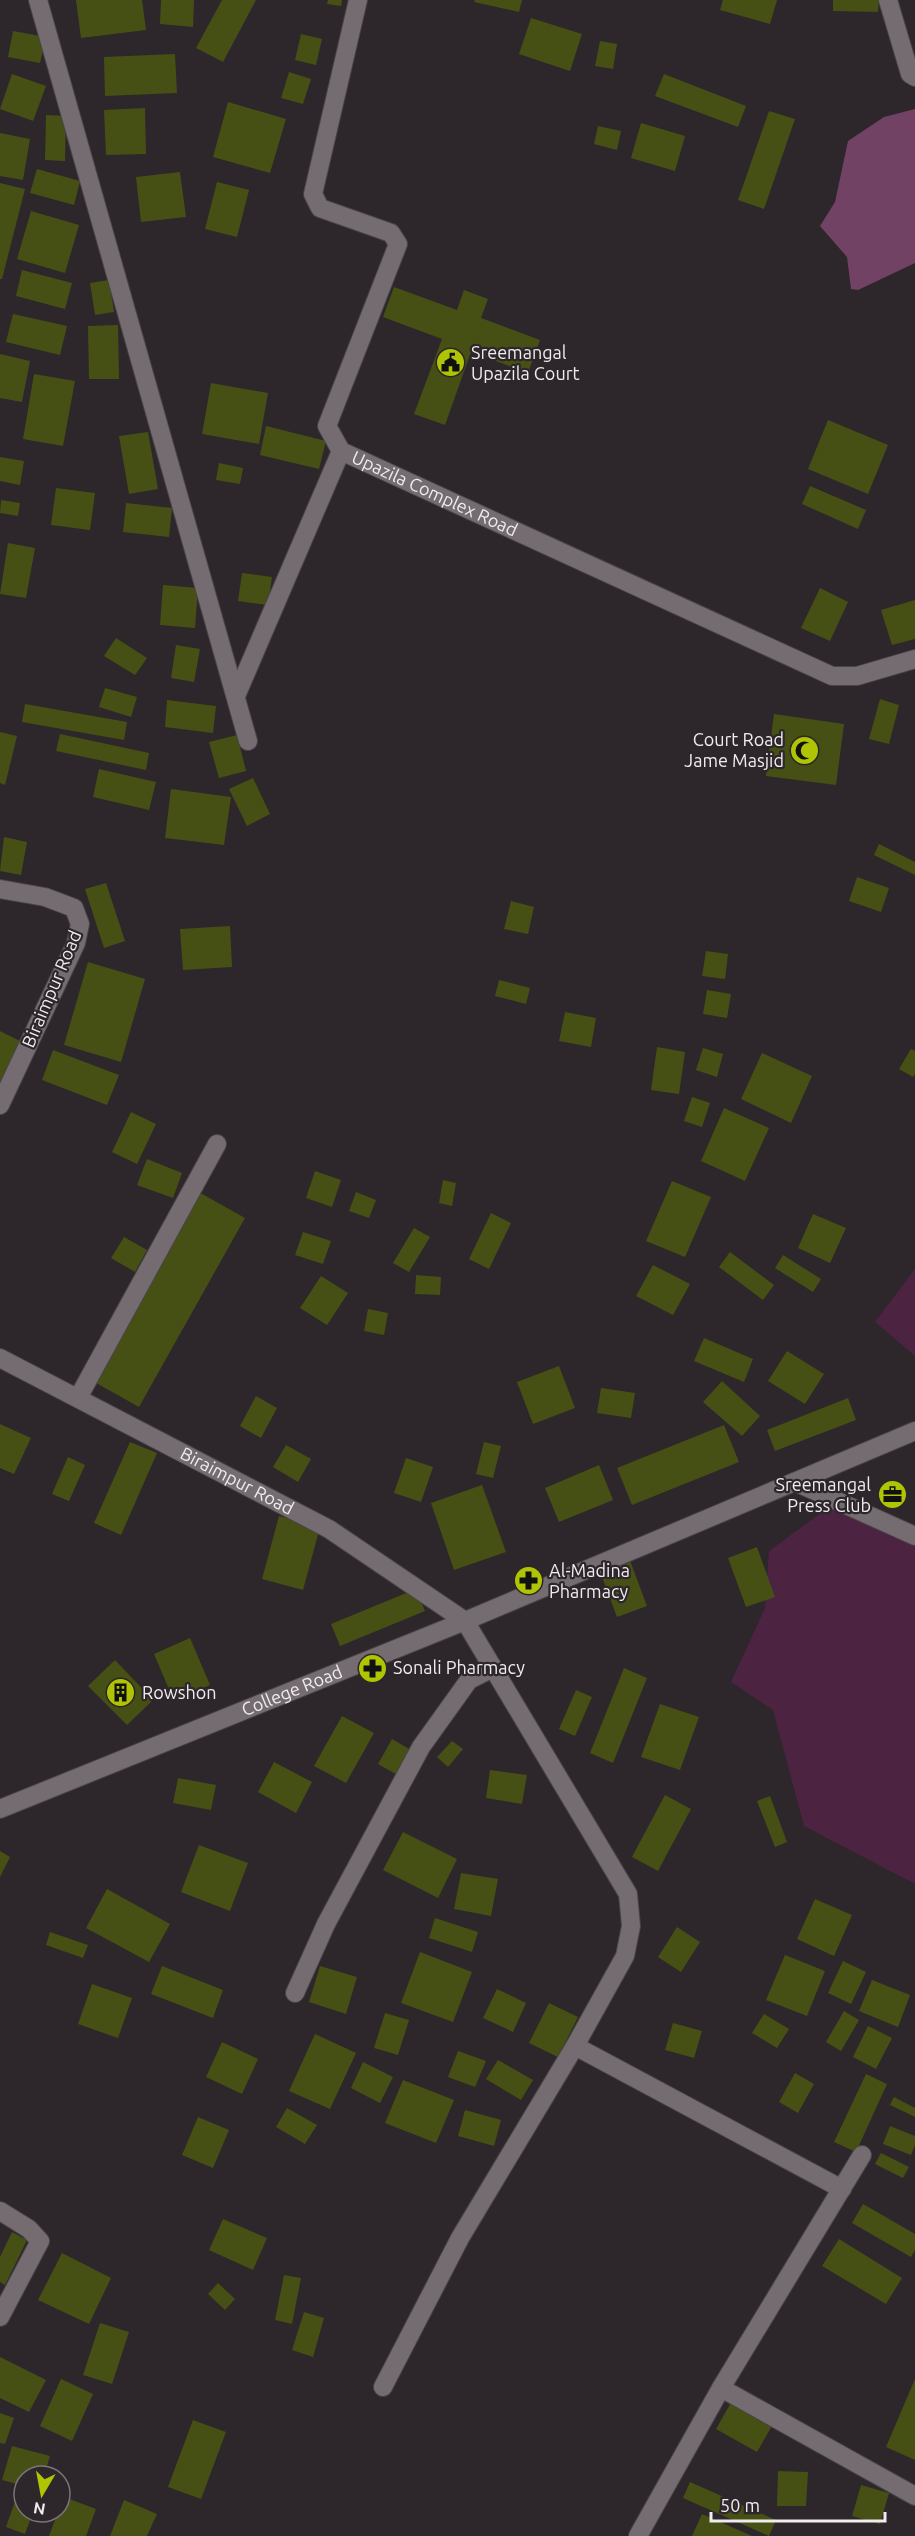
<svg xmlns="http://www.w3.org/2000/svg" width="915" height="2536" font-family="Ubuntu,sans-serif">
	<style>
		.green { fill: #4d2342 }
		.water { fill: #724265 }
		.building { fill: #475014 }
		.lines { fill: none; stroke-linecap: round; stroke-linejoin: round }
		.minor-casing { stroke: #494448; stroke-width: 20 }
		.tertiary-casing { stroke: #494448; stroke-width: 20 }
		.secondary-casing { stroke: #494448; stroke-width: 20 }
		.minor { stroke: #746c71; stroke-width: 18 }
		.tertiary { stroke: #746c71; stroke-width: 18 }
		.secondary { stroke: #746c71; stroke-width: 18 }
		.labels { text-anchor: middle; stroke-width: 4.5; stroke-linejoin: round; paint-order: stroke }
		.poi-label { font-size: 18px; fill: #efebee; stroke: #2d262b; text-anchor: start }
		.street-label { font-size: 18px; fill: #efebee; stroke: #2d262b }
	</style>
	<rect width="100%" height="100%" fill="#2d262b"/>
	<g class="green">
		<path d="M915,1269v87l-40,-34z"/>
		<path d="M837,1501l78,37v346l-111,-58 -31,-116 -42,-28 34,-74 4,-57z"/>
	</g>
	<path class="water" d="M915,109v154l-57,27 -7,-1 -4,-32 -27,-31 15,-24 13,-61 36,-24z"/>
	<g class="building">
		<path d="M76,0h66l4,30 -65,8z"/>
		<path d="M161,0h33l-1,27 -33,-3z"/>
		<path d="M222,0h34l-33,62 -27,-14z"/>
		<path d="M328,0h14l-1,6 -14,-2z"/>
		<path d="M475,0h47l-3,12 -45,-10z"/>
		<path d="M723,0h54l-7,24 -50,-14z"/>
		<path d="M833,0h46l-1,12 -45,-1z"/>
		<path d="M531,18l51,16 -12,37 -51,-17z"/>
		<path d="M13,31l33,6 -6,26 -32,-6z"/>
		<path d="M301,34l21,5 -6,26 -21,-5z"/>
		<path d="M600,41l17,3 -4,25 -18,-3z"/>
		<path d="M175,54l2,39 -72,3 -1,-39z"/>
		<path d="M289,72l22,7 -8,25 -22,-6z"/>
		<path d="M12,74l34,12 -13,35 -33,-12z"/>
		<path d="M664,74l82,32 -8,21 -83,-31z"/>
		<path d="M228,102l58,17 -16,54 -57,-16z"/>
		<path d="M145,108l1,46 -40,1 -2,-45z"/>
		<path d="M769,111l26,8 -31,90 -26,-9z"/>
		<path d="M46,115l20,1 -1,45 -20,-1z"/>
		<path d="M641,123l44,13 -10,35 -44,-13z"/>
		<path d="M598,126l23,5 -4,19 -23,-6z"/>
		<path d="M0,133l30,6 -7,41 -23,-4z"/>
		<path d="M37,169l43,12 -6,24 -44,-12z"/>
		<path d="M180,172l6,45 -45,5 -5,-45z"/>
		<path d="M217,182l32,8 -12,47 -32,-8z"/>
		<path d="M0,183l25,6 -23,90h-2z"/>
		<path d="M31,211l48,14 -14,48 -48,-14z"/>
		<path d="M22,270l50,13 -7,26 -49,-13z"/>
		<path d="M109,280l5,32 -19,3 -5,-32z"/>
		<path d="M394,287l63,23 7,-20 24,9 -7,19 59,22 -12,33 -57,-21 -26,73 -31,-11 28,-75 -59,-22z"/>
		<path d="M13,314l54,12 -7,29 -54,-13z"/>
		<path d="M118,325l1,54h-30l-1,-53z"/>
		<path d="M0,354l30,7 -8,41 -22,-4z"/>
		<path d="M34,374l41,7 -12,65 -40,-7z"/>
		<path d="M211,383l57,10 -9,51 -57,-10z"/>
		<path d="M828,420l60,25 -20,49 -60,-25z"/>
		<path d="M266,426l60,15 -7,28 -59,-14z"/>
		<path d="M148,432l10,57 -29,5 -10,-58z"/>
		<path d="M0,457l24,4 -4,24 -20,-4z"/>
		<path d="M219,463l24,5 -3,16 -24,-4z"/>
		<path d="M810,486l56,24 -8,19 -56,-25z"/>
		<path d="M56,488l39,5 -5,37 -39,-5z"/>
		<path d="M1,500l19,3 -2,13 -18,-3z"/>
		<path d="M126,503l46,5 -3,29 -46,-5z"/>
		<path d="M8,543l27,5 -9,50 -26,-4z"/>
		<path d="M242,573l30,4 -4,28 -30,-4z"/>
		<path d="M163,585l35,3 -3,40 -35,-3z"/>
		<path d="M820,588l28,14 -18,39 -29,-13z"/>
		<path d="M915,600v39l-23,6 -11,-35z"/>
		<path d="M116,638l31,20 -12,17 -31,-19z"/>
		<path d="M176,645l24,4 -6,33 -23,-4z"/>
		<path d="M105,688l32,9 -6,20 -32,-10z"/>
		<path d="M880,699l19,6 -10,39 -20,-5z"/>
		<path d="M167,700l49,6 -3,27 -48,-6z"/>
		<path d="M25,704l102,18 -3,18 -102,-18z"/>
		<path d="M774,714l70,10 -8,61 -70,-9z"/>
		<path d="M0,732l17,4 -12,49 -5,-2z"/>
		<path d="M60,734l89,19 -3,17 -90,-19z"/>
		<path d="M237,735l9,36 -27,7 -10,-36z"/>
		<path d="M99,769l57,13 -7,28 -56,-13z"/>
		<path d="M253,778l17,36 -23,12 -18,-37z"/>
		<path d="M171,789l60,8 -7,48 -59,-7z"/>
		<path d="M4,837l23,5 -6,33 -21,-4z"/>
		<path d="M879,844l36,18v13l-41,-20z"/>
		<path d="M857,877l32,11 -8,24 -32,-11z"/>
		<path d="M106,883l19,58 -21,7 -19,-59z"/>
		<path d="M511,901l23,6 -6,27 -24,-5z"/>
		<path d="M230,926l2,41 -49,3 -3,-41z"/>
		<path d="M706,951l22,3 -3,25 -23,-3z"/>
		<path d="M88,962l57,17 -24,83 -57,-17z"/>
		<path d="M499,980l31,8 -4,16 -31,-8z"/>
		<path d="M707,990l24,4 -4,24 -24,-4z"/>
		<path d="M565,1012l31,6 -5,29 -32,-6z"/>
		<path d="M0,1031l22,11 -22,43z"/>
		<path d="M657,1047l28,5 -6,42 -28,-4z"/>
		<path d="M703,1048l20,6 -6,23 -21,-7z"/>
		<path d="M911,1049l4,2v23l-2,3 -14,-8z"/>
		<path d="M53,1050l66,25 -12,30 -65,-25z"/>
		<path d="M762,1053l50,23 -21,47 -50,-24z"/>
		<path d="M692,1097l18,6 -8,24 -18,-6z"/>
		<path d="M724,1108l45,20 -24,53 -44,-20z"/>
		<path d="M131,1112l25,12 -19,40 -25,-12z"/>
		<path d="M147,1159l35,14 -9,25 -36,-13z"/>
		<path d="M315,1171l26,9 -9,27 -26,-9z"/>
		<path d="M443,1180l13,3 -4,23 -13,-3z"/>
		<path d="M672,1181l39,16 -26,60 -39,-16z"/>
		<path d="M195,1190l50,28 -106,189 -50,-28z"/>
		<path d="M356,1192l20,8 -7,18 -20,-7z"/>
		<path d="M491,1213l20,10 -22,46 -20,-10z"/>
		<path d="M813,1214l33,14 -16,35 -32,-15z"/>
		<path d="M414,1228l16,9 -21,35 -16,-9z"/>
		<path d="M303,1232l28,9 -8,23 -28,-9z"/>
		<path d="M124,1237l23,13 -12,22 -24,-14z"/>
		<path d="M730,1252l44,33 -11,15 -44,-33z"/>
		<path d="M783,1255l38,24 -8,13 -38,-24z"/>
		<path d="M653,1265l37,19 -17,31 -37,-19z"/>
		<path d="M416,1275l25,2 -1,18 -25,-1z"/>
		<path d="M321,1276l27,17 -21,32 -27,-17z"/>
		<path d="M368,1309l20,4 -4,22 -20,-4z"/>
		<path d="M704,1338l49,21 -9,23 -50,-21z"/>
		<path d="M787,1351l37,23 -19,30 -37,-23z"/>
		<path d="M559,1366l16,42 -42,16 -16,-42z"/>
		<path d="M722,1381l38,35 -18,20 -39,-34z"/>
		<path d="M601,1388l34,5 -4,25 -34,-5z"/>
		<path d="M256,1396l21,12 -16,30 -21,-12z"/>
		<path d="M848,1398l8,22 -81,31 -8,-21z"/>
		<path d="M0,1424l31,14 -17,36 -14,-6z"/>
		<path d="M724,1425l15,37 -107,43 -15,-37z"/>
		<path d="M130,1442l27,11 -36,82 -27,-12z"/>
		<path d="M484,1442l17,4 -8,32 -17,-4z"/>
		<path d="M286,1445l25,14 -13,23 -25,-15z"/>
		<path d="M68,1457l17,8 -16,36 -17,-7z"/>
		<path d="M406,1458l27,9 -12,35 -27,-9z"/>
		<path d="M599,1465l14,35 -54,22 -14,-34z"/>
		<path d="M482,1485l24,67 -52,18 -23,-67z"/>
		<path d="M279,1516l41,11 -17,63 -41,-11z"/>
		<path d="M757,1547l18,50 -29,10 -18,-49z"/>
		<path d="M629,1558l18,48 -30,11 -18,-48z"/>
		<path d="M416,1589l9,22 -85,35 -9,-22z"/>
		<path d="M190,1638l20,47 -36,16 -20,-47z"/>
		<path d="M115,1660l38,40 -26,25 -39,-39z"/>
		<path d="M624,1668l23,10 -34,85 -23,-10z"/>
		<path d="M576,1690l16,7 -17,39 -16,-7z"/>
		<path d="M660,1704l39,13 -19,53 -39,-13z"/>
		<path d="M342,1716l32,17 -28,50 -32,-17z"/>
		<path d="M392,1739l24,14 -15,24 -23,-13z"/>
		<path d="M452,1741l11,8 -15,18 -11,-10z"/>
		<path d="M274,1762l38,20 -16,31 -38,-21z"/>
		<path d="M490,1770l37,5 -5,29 -36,-6z"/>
		<path d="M178,1778l38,7 -5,25 -38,-7z"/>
		<path d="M665,1795l26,14 -33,62 -26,-14z"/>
		<path d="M770,1796l17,46 -12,5 -18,-46z"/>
		<path d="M403,1832l54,27 -19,39 -55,-28z"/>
		<path d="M199,1845l49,18 -18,48 -49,-19z"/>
		<path d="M0,1851l10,6 -10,20z"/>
		<path d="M461,1873l37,6 -7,37 -37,-7z"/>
		<path d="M107,1889l63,35 -21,38 -63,-34z"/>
		<path d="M815,1899l37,16 -18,41 -37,-17z"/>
		<path d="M435,1918l43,14 -6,20 -43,-14z"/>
		<path d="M677,1927l23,15 -19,30 -23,-15z"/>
		<path d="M50,1932l38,13 -5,13 -37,-13z"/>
		<path d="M420,1952l52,20 -19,50 -52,-19z"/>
		<path d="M785,1955l40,16 -18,45 -41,-16z"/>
		<path d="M843,1961l23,11 -15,32 -23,-11z"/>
		<path d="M162,1966l61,24 -10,28 -62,-24z"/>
		<path d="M320,1966l37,11 -11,37 -37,-12z"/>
		<path d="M872,1980l38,15 -12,32 -39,-16z"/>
		<path d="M92,1984l40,14 -14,40 -40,-14z"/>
		<path d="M497,1989l29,14 -13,29 -30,-14z"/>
		<path d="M549,2003l29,14 -20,40 -29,-14z"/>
		<path d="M844,2011l15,9 -18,31 -15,-9z"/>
		<path d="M385,2013l24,7 -11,35 -24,-7z"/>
		<path d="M764,2014l25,15 -12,19 -25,-15z"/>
		<path d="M673,2023l29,8 -8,27 -29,-8z"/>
		<path d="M868,2026l24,12 -16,31 -23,-12z"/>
		<path d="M315,2034l41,19 -26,56 -41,-18z"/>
		<path d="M222,2042l36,17 -16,35 -36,-17z"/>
		<path d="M458,2051l28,10 -11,26 -27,-10z"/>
		<path d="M498,2060l35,20 -12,20 -35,-21z"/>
		<path d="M363,2062l30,15 -13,26 -29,-15z"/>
		<path d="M795,2073l19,11 -16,29 -19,-11z"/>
		<path d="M866,2074l21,10 -31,68 -22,-10z"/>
		<path d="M403,2080l51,20 -18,43 -51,-20z"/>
		<path d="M894,2097l21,11v9l-25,-12z"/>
		<path d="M287,2108l30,17 -12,19 -29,-17z"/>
		<path d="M465,2110l36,10 -7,26 -36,-10z"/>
		<path d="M198,2117l31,13 -16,38 -31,-13z"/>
		<path d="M890,2126l25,10v9l-4,10 -28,-11z"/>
		<path d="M881,2153l28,14 -6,11 -28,-14z"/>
		<path d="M863,2204l52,30v16l-4,7 -59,-34z"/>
		<path d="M223,2219l44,19 -14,32 -44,-20z"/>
		<path d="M12,2232l15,8 -22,45 -5,-3v-25z"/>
		<path d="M839,2239l63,39 -16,26 -64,-38z"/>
		<path d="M62,2253l49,25 -22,46 -51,-24z"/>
		<path d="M284,2275l17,3 -9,46 -17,-4z"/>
		<path d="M218,2283l17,16 -10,11 -17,-16z"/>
		<path d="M304,2312l20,6 -11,39 -21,-7z"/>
		<path d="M100,2323l29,9 -17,52 -29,-9z"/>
		<path d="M0,2357l46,23 -17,32 -29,-14z"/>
		<path d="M61,2379l32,15 -21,47 -32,-15z"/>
		<path d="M915,2379v81l-29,-13z"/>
		<path d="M732,2401l41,23 -16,28 -41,-23z"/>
		<path d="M0,2413l14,5 -9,26 -5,-1z"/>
		<path d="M193,2420l33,12 -25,67 -33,-12z"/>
		<path d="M12,2446l38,10 -6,20h-20v10l-22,-6z"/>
		<path d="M778,2471l30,1 -2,34h-29z"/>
		<path d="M690,2482l86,38 -7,16 -86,-38z"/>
		<path d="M861,2485l28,8 -9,31 -28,-8z"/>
		<path d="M18,2493l6,3v16h9l-8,22 -19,-7z"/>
		<path d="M64,2497l32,12 -10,27h-37l9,-24h2z"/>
		<path d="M124,2500l33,14 -10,22h-37z"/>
		<path d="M702,2514l50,22h-60z"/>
	</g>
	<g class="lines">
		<defs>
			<g id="minor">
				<path d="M38,0l210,741"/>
				<path d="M888,0l22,74 5,3"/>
				<path d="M236,696l105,-245"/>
				<path d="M0,889l45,8 29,11 6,16 -4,19 -76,162"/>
				<path id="s1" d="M0,1358l329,171 136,92 163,273 3,32 -6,30 -50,90 -115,192 -77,149"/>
				<path d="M78,1398l139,-254"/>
				<path d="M795,1482l120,54"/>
				<path d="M295,1993l31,-69 95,-177 48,-67 24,-12"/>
				<path d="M575,2046l267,143"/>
				<path d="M0,2211l29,18 11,12 -40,76"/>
				<path d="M721,2388l194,108"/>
				<path d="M638,2536l83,-148 141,-233"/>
			</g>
			<g id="tertiary">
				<path id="s2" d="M358,0l-45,194 7,14 71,25 7,11 -71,182 14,25 491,225h25l58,-17"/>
			</g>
			<g id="secondary">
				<path id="s3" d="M0,1809l465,-188 450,-190"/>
			</g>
		</defs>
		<use href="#minor" class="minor-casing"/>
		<use href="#tertiary" class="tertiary-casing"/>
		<use href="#secondary" class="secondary-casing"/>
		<use href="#minor" class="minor"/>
		<use href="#tertiary" class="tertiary"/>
		<use href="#secondary" class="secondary"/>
	</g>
	<defs>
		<symbol id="civic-disc" viewBox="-11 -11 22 22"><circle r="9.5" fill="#afc503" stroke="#2d262b"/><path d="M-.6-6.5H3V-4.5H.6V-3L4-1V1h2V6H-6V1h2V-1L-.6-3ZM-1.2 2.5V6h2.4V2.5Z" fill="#111"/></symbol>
		<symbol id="mosque-disc" viewBox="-11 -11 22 22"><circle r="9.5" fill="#afc503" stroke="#2d262b"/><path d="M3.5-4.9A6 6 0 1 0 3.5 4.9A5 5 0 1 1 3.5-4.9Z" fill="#111"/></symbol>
		<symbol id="office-disc" viewBox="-11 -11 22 22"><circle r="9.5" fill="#afc503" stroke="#2d262b"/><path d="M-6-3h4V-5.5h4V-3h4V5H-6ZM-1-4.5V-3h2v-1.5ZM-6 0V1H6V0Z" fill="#111"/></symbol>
		<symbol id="pharmacy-disc" viewBox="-11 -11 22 22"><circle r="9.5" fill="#afc503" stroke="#2d262b"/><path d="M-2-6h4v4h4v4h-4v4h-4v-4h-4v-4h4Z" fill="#111"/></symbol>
		<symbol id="building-disc" viewBox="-11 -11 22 22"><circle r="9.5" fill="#afc503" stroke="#2d262b"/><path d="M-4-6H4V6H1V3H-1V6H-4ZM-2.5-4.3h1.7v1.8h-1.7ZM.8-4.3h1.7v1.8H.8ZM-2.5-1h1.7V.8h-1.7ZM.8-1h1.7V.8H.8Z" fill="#111"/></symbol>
	</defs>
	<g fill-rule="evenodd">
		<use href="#civic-disc" x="434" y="346" width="33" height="33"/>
		<use href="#mosque-disc" x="788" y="734" width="33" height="33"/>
		<use href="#office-disc" x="876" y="1478" width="33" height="33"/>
		<use href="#pharmacy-disc" x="512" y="1564" width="33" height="33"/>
		<use href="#pharmacy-disc" x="356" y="1652" width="33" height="33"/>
		<use href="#building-disc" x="104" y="1676" width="33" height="33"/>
	</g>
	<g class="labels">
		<g class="poi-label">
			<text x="471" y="359">Sreemangal<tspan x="471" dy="21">Upazila Court</tspan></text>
			<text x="784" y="746" text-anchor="end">Court Road<tspan x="784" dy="21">Jame Masjid</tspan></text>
			<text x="871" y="1491" text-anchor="end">Sreemangal<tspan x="871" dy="21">Press Club</tspan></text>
			<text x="549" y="1577">Al-Madina<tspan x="549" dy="21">Pharmacy</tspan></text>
			<text x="393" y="1674">Sonali Pharmacy</text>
			<text x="142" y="1699">Rowshon</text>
		</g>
		<g class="street-label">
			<text dy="6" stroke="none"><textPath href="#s2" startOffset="630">Upazila Complex Road</textPath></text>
			<text transform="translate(52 989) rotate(-67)" y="6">Biraimpur Road</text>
			<text dy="6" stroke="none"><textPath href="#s1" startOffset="267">Biraimpur Road</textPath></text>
			<text dy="6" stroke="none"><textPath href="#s3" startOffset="315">College Road</textPath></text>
		</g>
	</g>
	<g transform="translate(42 2494) rotate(190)"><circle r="28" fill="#2d262b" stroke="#7b7579" stroke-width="1.5"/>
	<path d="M0-4.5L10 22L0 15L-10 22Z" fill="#afc503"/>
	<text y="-9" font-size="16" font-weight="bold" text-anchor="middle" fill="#efebee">N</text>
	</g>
	<path d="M711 2512v9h174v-9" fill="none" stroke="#efebee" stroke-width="3"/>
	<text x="720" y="2512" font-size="18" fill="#efebee" stroke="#2d262b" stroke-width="4.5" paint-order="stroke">50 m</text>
</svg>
